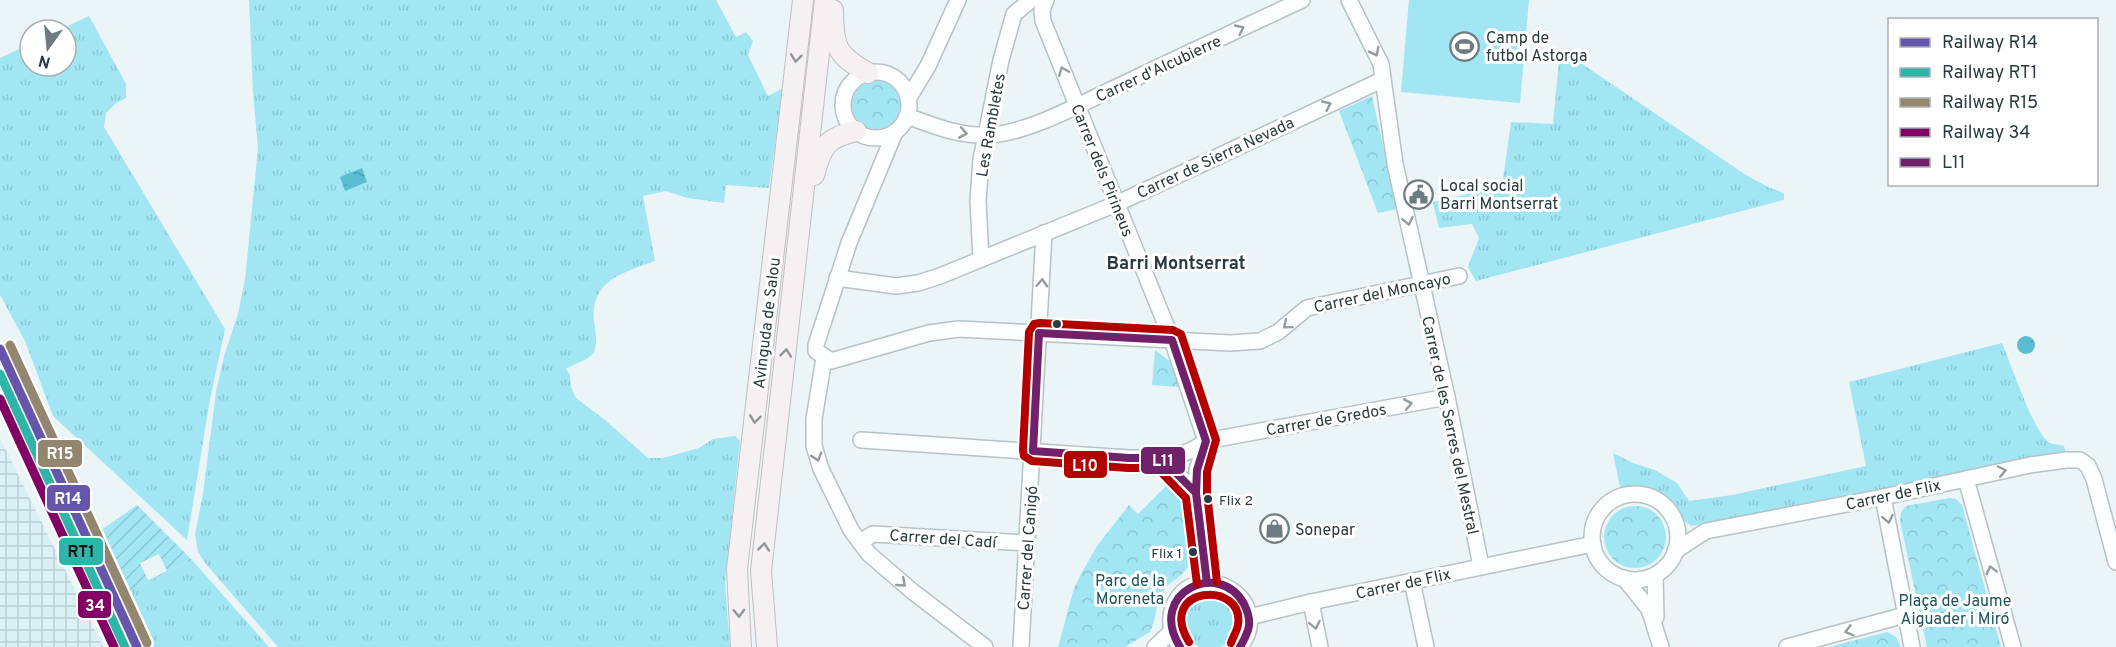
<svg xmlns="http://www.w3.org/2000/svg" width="2116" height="647" font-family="Overpass,sans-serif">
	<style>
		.industrial { fill: url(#industrial-grid) }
		.grass { fill: url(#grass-tufts) }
		.forest { fill: url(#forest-crowns) }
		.garden { fill: url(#garden-furrows); fill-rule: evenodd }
		.pitch { fill: #a2e6f4 }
		.water { fill: url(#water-ripples) }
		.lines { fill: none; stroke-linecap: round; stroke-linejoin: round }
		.minor-casing { stroke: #b6c2c5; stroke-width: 18 }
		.major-casing { stroke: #c2bec1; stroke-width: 22 }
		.minor { stroke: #fcfdfe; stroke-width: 15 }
		.major { stroke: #f5f1f2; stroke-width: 20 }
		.bus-1-casing { stroke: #fff; stroke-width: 12 }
		.bus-2-casing { stroke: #fff; stroke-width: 12 }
		.bus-1 { stroke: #71206a; stroke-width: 8 }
		.bus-2 { stroke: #b50000; stroke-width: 8 }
		.rail-1-casing { stroke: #fff; stroke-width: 14 }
		.rail-2-casing { stroke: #fff; stroke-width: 14 }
		.rail-3-casing { stroke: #fff; stroke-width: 14 }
		.rail-4-casing { stroke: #fff; stroke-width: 14 }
		.rail-1 { stroke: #6556ac; stroke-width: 9 }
		.rail-2 { stroke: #2db5a8; stroke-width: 9 }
		.rail-3 { stroke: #93866e; stroke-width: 9 }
		.rail-4 { stroke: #830065; stroke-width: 9 }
		.oneway { stroke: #929c9f }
		.oneway2 { stroke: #8f9699 }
		.bus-dot { fill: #293b40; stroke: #fff; stroke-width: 2 }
		.labels { text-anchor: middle; stroke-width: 6; stroke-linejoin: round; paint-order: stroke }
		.bus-label { font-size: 14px; fill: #293b40; stroke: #fff; text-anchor: start }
		.poi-label { font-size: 16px; fill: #293b40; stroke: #fff; text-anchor: start }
		.street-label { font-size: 16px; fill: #293b40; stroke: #fff }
		.park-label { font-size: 16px; fill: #1e525d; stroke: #fff }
		.neighbourhood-label { font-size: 18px; font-weight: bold; fill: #293b40; stroke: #fff }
		.line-badge { stroke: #fff; stroke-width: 2 }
		.badge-label { font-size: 16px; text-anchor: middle; font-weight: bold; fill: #fff }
		.pale-badge-label { font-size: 16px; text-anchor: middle; font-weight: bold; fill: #111 }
	</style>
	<defs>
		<pattern id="industrial-grid" width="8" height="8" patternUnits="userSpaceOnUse" patternTransform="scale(1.5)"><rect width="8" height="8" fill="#daf0f5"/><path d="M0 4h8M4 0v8" fill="none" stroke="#bbcfd3"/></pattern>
		<pattern id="grass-tufts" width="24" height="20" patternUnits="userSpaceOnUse" patternTransform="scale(1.5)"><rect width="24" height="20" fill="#a2e6f4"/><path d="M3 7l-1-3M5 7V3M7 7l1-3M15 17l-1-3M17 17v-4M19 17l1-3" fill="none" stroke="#8cc6d2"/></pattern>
		<pattern id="forest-crowns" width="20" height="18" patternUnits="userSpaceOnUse" patternTransform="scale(1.5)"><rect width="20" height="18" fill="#a2e6f4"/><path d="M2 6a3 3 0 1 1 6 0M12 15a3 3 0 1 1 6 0" fill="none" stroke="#8cc6d2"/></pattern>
		<pattern id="garden-furrows" width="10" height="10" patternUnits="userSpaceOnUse" patternTransform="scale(1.5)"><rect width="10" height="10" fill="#a2e6f4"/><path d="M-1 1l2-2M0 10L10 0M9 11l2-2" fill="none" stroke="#8cc6d2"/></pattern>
		<pattern id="water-ripples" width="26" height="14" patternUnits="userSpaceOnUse" patternTransform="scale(1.5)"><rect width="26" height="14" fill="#59bed0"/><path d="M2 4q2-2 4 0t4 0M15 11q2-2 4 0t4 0" fill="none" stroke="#4a9caa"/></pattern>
	</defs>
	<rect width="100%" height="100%" fill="#ebf4f7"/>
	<path class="industrial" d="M0,438l103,209h-103z"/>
	<g class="grass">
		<path d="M249,0h467l20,37 10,-5 7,9 -5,14 20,41 15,-8 -14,100 -43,-3 -2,18 -37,-5 -21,-7 -23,5 12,65c-30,11 -65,19 -61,59 1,10 4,23 0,32 -4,8 -21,12 -28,17l4,6 1,12 5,11 29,22 43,38h15l36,-10 14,-9 22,-3 5,5 -15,142 5,64h-452l-72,-83 -8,-12 -3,-18 8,-40 13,-102 8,-36 14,-42 7,-35 13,-131 -5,-56z"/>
		<path d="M89,16l37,68v14l-10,5 -10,10 -2,14 121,202 -16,76 -22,135 -134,-124 -28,-75 -25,-46v-237l30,-14v22h36v-36h-7z"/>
		<path d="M1560,49l186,126 22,12 16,6v7l-308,81 -8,-14 11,-29 -7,-14 -33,4 -6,-26 69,-16 9,-64 42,2z"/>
		<path d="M2002,343c9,21 30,84 45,98 4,4 12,3 17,5l2,7 -374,73c-10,-5 -13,-11 -20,-20 -13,-17 -32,-20 -52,-19l-7,-34 20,10 22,7 22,13 12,18 43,-6 134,-29 -17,-84z"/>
		<path d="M192,560l77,87h-123l-25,-52z"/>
		<circle cx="1210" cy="622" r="27"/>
	</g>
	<g class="forest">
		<circle cx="876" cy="105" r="24"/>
		<path d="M1372,96l25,113 -19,4 -39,-102z"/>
		<path d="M1155,350l16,12 9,25 -28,-2z"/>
		<path d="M1167,485l14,15 7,66c-5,11 -17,14 -24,24 -9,13 -7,29 -14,42l-25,15h-67l16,-59 7,-14 16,-28 32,-41 9,9z"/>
		<path d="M1949,498l7,1 6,6 39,142h-74l-27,-126 1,-9 5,-6z"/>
		<circle cx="1635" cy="537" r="31"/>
		<path d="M1887,632l9,5 5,10h-72z"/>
	</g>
	<path class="garden" d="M137,505l55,55 -71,35 -27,-60zM159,554l8,17 -19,9 -8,-17z"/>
	<g class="pitch">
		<path d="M1409,0h120l-9,103 -119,-11z"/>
		<path d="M1154,542l12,6v12l-4,5 -10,4 -11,-8z"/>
	</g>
	<g class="water">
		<path d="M362,168l5,14 -22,9 -5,-14z"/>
		<circle cx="2026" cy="345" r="9"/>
	</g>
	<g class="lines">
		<defs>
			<g id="minor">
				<path d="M1046,0l-4,10 1,11 129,319 34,101"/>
				<path d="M1349,0l32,64 14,100 52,233 34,169"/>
				<circle cx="876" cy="105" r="33"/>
				<path d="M908,99l20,-33 30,-66"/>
				<path d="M907,116c27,10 54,21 84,19 39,-3 89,-31 124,-47 62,-30 125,-59 187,-88"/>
				<path d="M895,132l-46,111 -33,102v6l15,10 98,-28 30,-4 271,14 30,-2 18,-9 29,-24 152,-32"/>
				<path d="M981,259l-3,-58 3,-42 5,-24 15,-75 13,-46 17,-14"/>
				<path d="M837,278l59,8 22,-3 22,-7 176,-72 266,-124"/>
				<path d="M824,358l-10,61v27l7,23 30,61 18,24 43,37 73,56"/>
				<path d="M861,440l268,18c32,0 50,3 77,-17l241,-44"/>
				<path d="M1206,441l-9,29 -1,23 11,90"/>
				<path d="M1161,458l35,35"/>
				<path d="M1966,479l47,168"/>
				<circle cx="1635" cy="537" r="43"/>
				<path d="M1883,497l29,150"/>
				<path d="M860,542l13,-8 154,9"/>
				<path d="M1675,551l31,-20 177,-34 147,-32 36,-5h14l8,6 6,13 22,83"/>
				<path d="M1655,575l1,42"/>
				<path d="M1624,578l25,31 12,38"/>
				<path d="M1412,581l14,66"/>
				<path d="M1311,602l9,45"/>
				<path d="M1249,617l62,-15 282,-58"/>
				<path d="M1021,647l23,-414"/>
				<path d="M1155,647l17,-16"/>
				<path d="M1180,647c-8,-12 -12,-26 -7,-40 22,-53 104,-10 67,40"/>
				<path d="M1787,647l118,-32"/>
			</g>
			<g id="major">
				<path d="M833,10c1,37 2,44 35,63"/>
				<path d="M814,175c8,-29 12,-37 42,-44"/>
				<path d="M741,647l-4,-78 66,-569"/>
				<path d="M767,647l-6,-76 64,-571"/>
			</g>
		</defs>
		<use href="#minor" class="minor-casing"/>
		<use href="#major" class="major-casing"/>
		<use href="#minor" class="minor"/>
		<use href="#major" class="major"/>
		<defs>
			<g id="bus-1">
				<path d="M1039,333l133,7 34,101 -9,29 -1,23 -35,-35h-32l-96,-7z"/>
				<path d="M1196,493l11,90"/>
				<path d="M1180,647c-34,-55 40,-88 64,-43 4,8 7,17 4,26 -2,6 -5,12 -8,17"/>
			</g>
			<g id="bus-2">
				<path d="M1197,584l-11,-86 -29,-30h-29l-96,-7 -8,-5 -1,-6 6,-118 5,-8 6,-1 133,7 8,4 35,106 -9,32v21l10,89"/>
				<path d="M1189,642c-34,-56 56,-63 49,-17 -1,6 -5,12 -7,18"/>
			</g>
		</defs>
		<use href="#bus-1" class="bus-1-casing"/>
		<use href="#bus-2" class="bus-2-casing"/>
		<use href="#bus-1" class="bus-1"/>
		<use href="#bus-2" class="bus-2"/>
		<defs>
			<path id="rail-1" d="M0,349l137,298"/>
			<path id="rail-2" d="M0,374l125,273"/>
			<path id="rail-3" d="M10,345l137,298"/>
			<path id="rail-4" d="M0,399l114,248"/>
		</defs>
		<use href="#rail-1" class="rail-1-casing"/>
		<use href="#rail-2" class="rail-2-casing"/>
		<use href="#rail-3" class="rail-3-casing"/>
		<use href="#rail-4" class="rail-4-casing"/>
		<use href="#rail-1" class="rail-1"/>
		<use href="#rail-2" class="rail-2"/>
		<use href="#rail-3" class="rail-3"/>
		<use href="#rail-4" class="rail-4"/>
	</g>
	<defs><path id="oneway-chevron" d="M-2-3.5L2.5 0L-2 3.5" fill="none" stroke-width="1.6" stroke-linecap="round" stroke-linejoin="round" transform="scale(1.5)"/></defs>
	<g class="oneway">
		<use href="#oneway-chevron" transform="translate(1240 29) rotate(-25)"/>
		<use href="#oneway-chevron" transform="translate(1375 52) rotate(64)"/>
		<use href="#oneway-chevron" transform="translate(1063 71) rotate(-112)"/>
		<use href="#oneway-chevron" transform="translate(1327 105) rotate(-25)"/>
		<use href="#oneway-chevron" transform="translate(963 133) rotate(10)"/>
		<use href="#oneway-chevron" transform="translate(1408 221) rotate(78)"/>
		<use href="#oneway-chevron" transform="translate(1042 283) rotate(-87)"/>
		<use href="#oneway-chevron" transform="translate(1287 325) rotate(140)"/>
		<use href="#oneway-chevron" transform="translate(1408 404) rotate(-10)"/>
		<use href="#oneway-chevron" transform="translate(817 457) rotate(73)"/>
		<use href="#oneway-chevron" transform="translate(2002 471) rotate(-12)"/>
		<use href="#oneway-chevron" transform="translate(1888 519) rotate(79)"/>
		<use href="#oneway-chevron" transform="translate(1991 570) rotate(-105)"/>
		<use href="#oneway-chevron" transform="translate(902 583) rotate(41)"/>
		<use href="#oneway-chevron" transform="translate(1315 625) rotate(79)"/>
		<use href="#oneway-chevron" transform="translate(1849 631) rotate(165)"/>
	</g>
	<g class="oneway2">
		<use href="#oneway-chevron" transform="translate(796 58) rotate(97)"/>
		<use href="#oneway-chevron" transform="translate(786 353) rotate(-84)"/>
		<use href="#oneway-chevron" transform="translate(755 419) rotate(97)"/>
		<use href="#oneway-chevron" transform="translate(764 547) rotate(-84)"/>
		<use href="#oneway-chevron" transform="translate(739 613) rotate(88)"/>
	</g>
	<defs>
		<symbol id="stadium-ring" viewBox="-11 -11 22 22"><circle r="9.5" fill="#fff" stroke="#6d7c80" stroke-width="1.5"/><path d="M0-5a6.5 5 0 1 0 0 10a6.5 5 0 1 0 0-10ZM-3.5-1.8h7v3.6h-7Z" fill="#6d7c80"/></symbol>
		<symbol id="civic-ring" viewBox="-11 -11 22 22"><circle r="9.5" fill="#fff" stroke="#6d7c80" stroke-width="1.5"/><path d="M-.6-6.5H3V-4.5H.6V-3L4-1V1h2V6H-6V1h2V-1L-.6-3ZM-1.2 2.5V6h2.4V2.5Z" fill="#6d7c80"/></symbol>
		<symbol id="shop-ring" viewBox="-11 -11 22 22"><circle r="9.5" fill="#fff" stroke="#6d7c80" stroke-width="1.5"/><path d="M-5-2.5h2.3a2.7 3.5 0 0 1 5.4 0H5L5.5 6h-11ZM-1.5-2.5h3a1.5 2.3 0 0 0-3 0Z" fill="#6d7c80"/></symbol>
	</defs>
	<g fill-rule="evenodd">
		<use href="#stadium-ring" x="1448" y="30" width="33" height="33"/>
		<use href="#civic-ring" x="1402" y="178" width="33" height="33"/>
		<use href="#shop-ring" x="1258" y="512" width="33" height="33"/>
	</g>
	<g class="bus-dot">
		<circle cx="1057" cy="324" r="5"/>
		<circle cx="1208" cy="499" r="5"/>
		<circle cx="1193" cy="552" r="5"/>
	</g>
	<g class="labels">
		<g class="bus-label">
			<text x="1219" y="505">Flix 2</text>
			<text x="1182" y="558" text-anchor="end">Flix 1</text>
		</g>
		<g class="poi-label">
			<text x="1486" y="43">Camp de<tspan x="1486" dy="18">futbol Astorga</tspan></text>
			<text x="1440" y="191">Local social<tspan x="1440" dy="18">Barri Montserrat</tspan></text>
			<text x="1295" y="535">Sonepar</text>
		</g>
		<g class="street-label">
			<text transform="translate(1158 68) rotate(-25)" y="6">Carrer d'Alcubierre</text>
			<text transform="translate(990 125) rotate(-80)" y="6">Les Rambletes</text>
			<text transform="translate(1215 157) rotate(-25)" y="6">Carrer de Sierra Nevada</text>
			<text transform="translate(1103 170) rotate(68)" y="6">Carrer dels Pirineus</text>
			<text transform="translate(1382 292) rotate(-12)" y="6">Carrer del Moncayo</text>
			<text transform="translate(766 323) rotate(-83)" y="6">Avinguda de Salou</text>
			<text transform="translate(1326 419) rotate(-10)" y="6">Carrer de Gredos</text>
			<text transform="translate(1451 425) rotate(78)" y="6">Carrer de les Serres del Mestral</text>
			<text transform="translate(1893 494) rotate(-12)" y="6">Carrer de Flix</text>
			<text transform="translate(943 538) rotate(4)" y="6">Carrer del Cadí</text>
			<text transform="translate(1027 548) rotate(-86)" y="6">Carrer del Canigó</text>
			<text transform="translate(1403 583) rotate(-12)" y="6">Carrer de Flix</text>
		</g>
		<g class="park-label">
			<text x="1130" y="586">Parc de la<tspan x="1130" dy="18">Moreneta</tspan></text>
			<text x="1955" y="606">Plaça de Jaume<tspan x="1955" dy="18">Aiguader i Miró</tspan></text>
		</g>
		<g class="neighbourhood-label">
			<text x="1176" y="269">Barri Montserrat</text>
		</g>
	</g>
	<g class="line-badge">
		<rect x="37" y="439" width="46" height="29" rx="6" fill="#93866e"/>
		<rect x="1140" y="446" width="46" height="29" rx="6" fill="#71206a"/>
		<rect x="1063" y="450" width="45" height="29" rx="6" fill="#b50000"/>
		<rect x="46" y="484" width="45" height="28" rx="6" fill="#6556ac"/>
		<rect x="58" y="537" width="46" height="29" rx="6" fill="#2db5a8"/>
		<rect x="77" y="590" width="35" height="29" rx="6" fill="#830065"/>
	</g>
	<g class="badge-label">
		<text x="60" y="459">R15</text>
		<text x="1163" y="466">L11</text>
		<text x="1085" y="471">L10</text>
		<text x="68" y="504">R14</text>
		<text x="95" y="611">34</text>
	</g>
	<g class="pale-badge-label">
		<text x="81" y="557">RT1</text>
	</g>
	<rect x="1888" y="18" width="210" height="168" fill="#ffffff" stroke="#a9b1b3" stroke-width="1.5"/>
	<rect x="1900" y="38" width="30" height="9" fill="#6556ac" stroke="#a9b1b3" stroke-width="1.5"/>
	<text x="1942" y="48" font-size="18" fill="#293b40">Railway R14</text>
	<rect x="1900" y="68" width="30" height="9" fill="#2db5a8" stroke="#a9b1b3" stroke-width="1.5"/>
	<text x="1942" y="78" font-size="18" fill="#293b40">Railway RT1</text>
	<rect x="1900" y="98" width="30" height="9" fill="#93866e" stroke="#a9b1b3" stroke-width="1.5"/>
	<text x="1942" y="108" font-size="18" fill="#293b40">Railway R15</text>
	<rect x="1900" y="128" width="30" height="9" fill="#830065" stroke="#a9b1b3" stroke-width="1.5"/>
	<text x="1942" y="138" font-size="18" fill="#293b40">Railway 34</text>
	<rect x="1900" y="158" width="30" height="9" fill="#71206a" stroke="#a9b1b3" stroke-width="1.5"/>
	<text x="1942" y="168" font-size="18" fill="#293b40">L11</text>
	<g transform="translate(48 48) rotate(195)"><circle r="28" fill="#ffffff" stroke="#a9b1b3" stroke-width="1.5"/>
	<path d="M0-4.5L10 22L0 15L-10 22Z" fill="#6d7c80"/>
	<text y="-9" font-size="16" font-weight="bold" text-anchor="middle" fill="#293b40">N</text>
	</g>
</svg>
